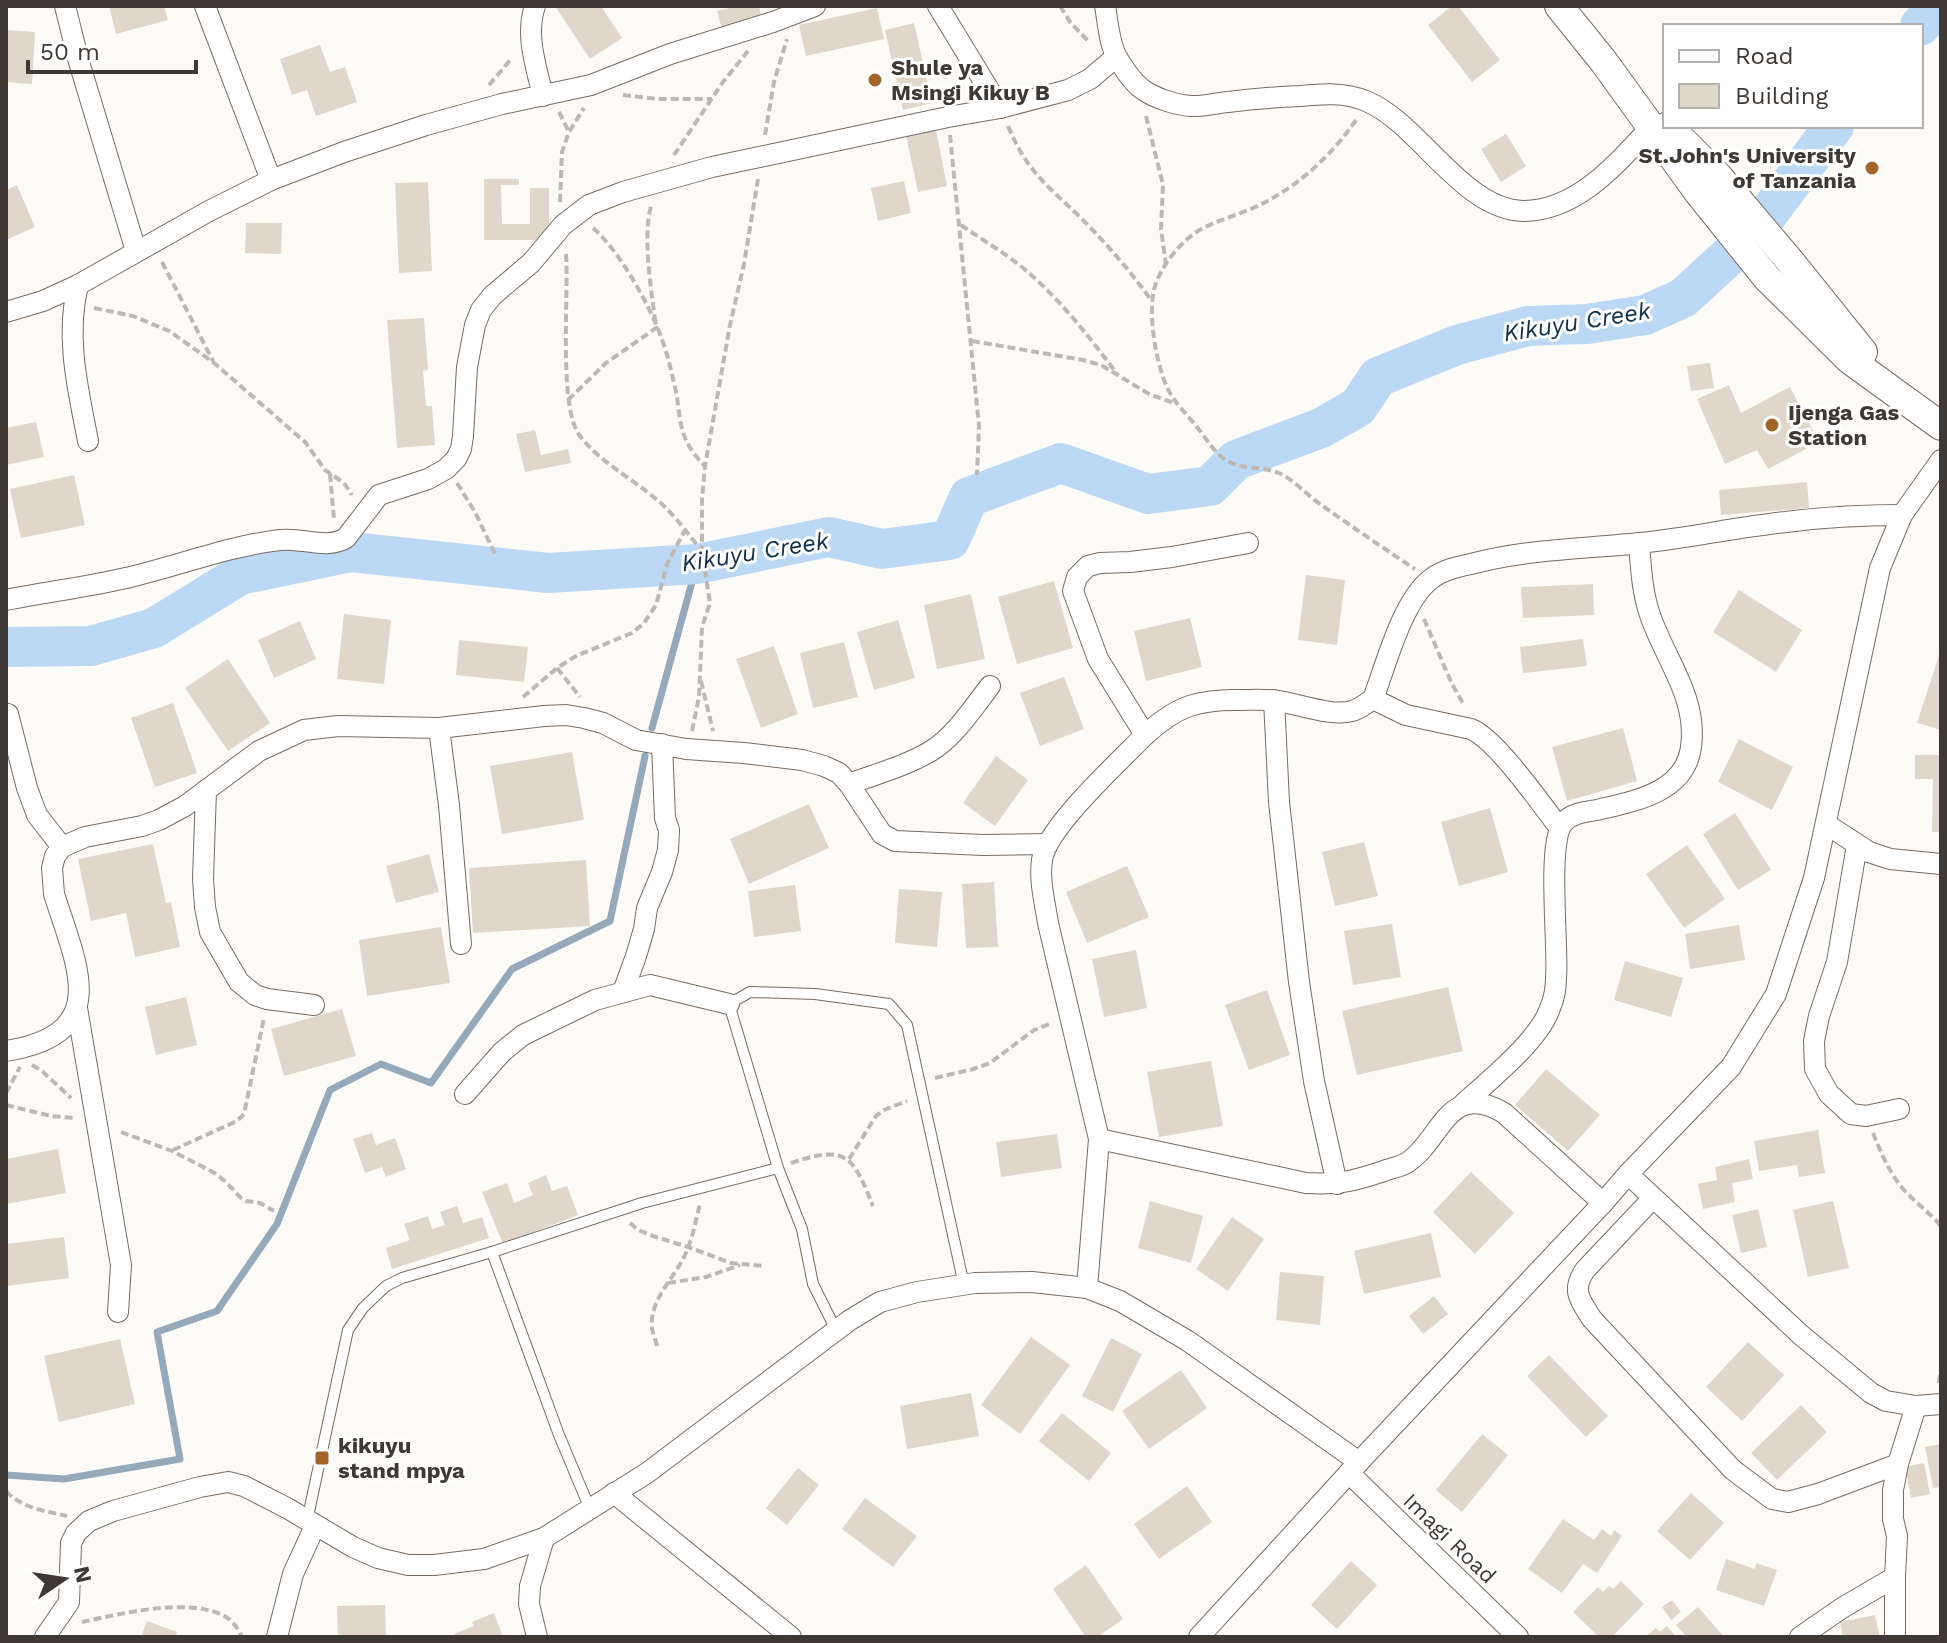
<svg xmlns="http://www.w3.org/2000/svg" width="1947" height="1643" font-family="'Work Sans',sans-serif">
	<style>
		.lines { fill: none; stroke-linecap: round; stroke-linejoin: round }
		.stream { stroke: #96a9bb; stroke-width: 7 }
		.river { stroke: #bbd9f5; stroke-width: 40 }
		.building { fill: #e1d6ca }
		.lane-casing { stroke: #786c63; stroke-width: 12 }
		.street-casing { stroke: #786c63; stroke-width: 22 }
		.secondary-casing { stroke: #786c63; stroke-width: 30 }
		.path { stroke: #bcb9b5; stroke-width: 4; stroke-dasharray: 8 4; stroke-linecap: butt }
		.lane { stroke: #fff; stroke-width: 10 }
		.street { stroke: #fff; stroke-width: 20 }
		.secondary { stroke: #fff; stroke-width: 28 }
		.poi-dot { fill: #a26429; stroke: #fff; stroke-width: 3 }
		.labels { text-anchor: middle; stroke-width: 6; stroke-linejoin: round; paint-order: stroke }
		.poi-label { font-size: 22px; font-weight: bold; fill: #3e3935; stroke: #fff; text-anchor: start }
		.street-label { font-size: 22px; fill: #3e3935; stroke: #fff }
		.water-label { font-size: 24px; font-style: italic; fill: #0f2f4a; stroke: #fff }
	</style>
	<rect width="100%" height="100%" fill="#fdfbf8"/>
	<g class="lines">
		<g class="stream">
			<path d="M652,728l45,-164"/>
			<path d="M6,1475l58,4 116,-20 -23,-127 60,-21 60,-87 53,-134 51,-26 50,19 81,-114 98,-48 35,-165"/>
		</g>
		<g class="river">
			<path d="M1920,26l18,-20"/>
			<path d="M6,647l85,-1 63,-18 86,-53 111,-23 197,21 149,-9 132,-27 53,12 68,-9 19,-43 92,-34 87,31 62,-8 26,-26 85,-32 37,-21 20,-30 79,-32 71,-19 59,-2 58,-9 38,-17 48,-44 36,-39 67,-89"/>
		</g>
	</g>
	<g class="building">
		<path d="M109,6h55l4,14 -52,14z"/>
		<path d="M555,6h46l21,32 -32,21z"/>
		<path d="M737,6h22l3,13 -40,10 -5,-18z"/>
		<path d="M1452,6h6l42,54 -28,22 -44,-57z"/>
		<path d="M877,8l7,31 -78,17 -7,-31z"/>
		<path d="M914,23l18,80 -29,7 -18,-80z"/>
		<path d="M6,30l29,2 -3,52 -26,-2z"/>
		<path d="M320,45l10,27 15,-5 12,35 -41,14 -9,-26 -15,5 -12,-36z"/>
		<path d="M935,125l12,61 -29,6 -13,-61z"/>
		<path d="M1506,134l20,32 -25,16 -20,-33z"/>
		<path d="M484,179h35v6h-18l1,39h28v-36h19v52h-65z"/>
		<path d="M904,181l7,32 -33,8 -7,-33z"/>
		<path d="M428,182l4,89 -33,2 -4,-90z"/>
		<path d="M17,185l18,42 -29,13v-50z"/>
		<path d="M246,223h36l-1,31 -36,-1z"/>
		<path d="M424,318l4,52 -5,1 3,35h6l3,39 -38,3 -10,-128z"/>
		<path d="M1710,363l4,25 -23,3 -4,-25z"/>
		<path d="M1729,385l12,28 49,-26 29,55 -51,27 -11,-19 -32,14 -28,-65z"/>
		<path d="M36,422l8,35 -38,8v-37z"/>
		<path d="M535,430l6,25 27,-6 3,14 -46,9 -9,-38z"/>
		<path d="M74,475l11,50 -64,13 -11,-49z"/>
		<path d="M1807,482l2,26 -88,7 -2,-25z"/>
		<path d="M1306,575l39,5 -8,65 -39,-5z"/>
		<path d="M1054,581l19,67 -56,16 -19,-67z"/>
		<path d="M1593,584l1,31 -71,3 -2,-31z"/>
		<path d="M1739,590l63,40 -26,42 -63,-40z"/>
		<path d="M971,594l14,65 -48,10 -13,-64z"/>
		<path d="M344,614l47,6 -7,64 -47,-5z"/>
		<path d="M1190,618l12,49 -56,14 -12,-50z"/>
		<path d="M898,620l17,58 -41,12 -17,-58z"/>
		<path d="M300,621l16,38 -42,19 -16,-38z"/>
		<path d="M1583,639l4,27 -64,7 -3,-26z"/>
		<path d="M459,640l69,7 -4,35 -68,-7z"/>
		<path d="M844,642l14,55 -45,11 -13,-55z"/>
		<path d="M774,646l24,68 -37,14 -25,-69z"/>
		<path d="M1941,649v81l-24,-7z"/>
		<path d="M228,659l42,64 -42,28 -43,-63z"/>
		<path d="M1064,677l20,52 -44,17 -20,-53z"/>
		<path d="M173,703l24,70 -42,14 -24,-69z"/>
		<path d="M1623,728l14,53 -70,20 -15,-54z"/>
		<path d="M1739,739l54,28 -21,43 -54,-28z"/>
		<path d="M572,752l12,68 -82,14 -12,-68z"/>
		<path d="M1915,755h26v77h-9l1,-53h-18z"/>
		<path d="M996,756l32,24 -33,46 -32,-23z"/>
		<path d="M809,804l20,44 -80,36 -19,-45z"/>
		<path d="M1490,808l18,64 -49,14 -18,-64z"/>
		<path d="M1735,813l36,57 -33,20 -35,-56z"/>
		<path d="M1364,842l14,54 -43,10 -13,-54z"/>
		<path d="M153,844l13,59 5,-1 9,45 -45,10 -9,-44 -35,8 -13,-62z"/>
		<path d="M1687,845l38,54 -41,29 -38,-54z"/>
		<path d="M429,854l10,38 -43,11 -10,-37z"/>
		<path d="M586,860l4,66 -117,7 -4,-65z"/>
		<path d="M1127,866l22,51 -62,26 -21,-51z"/>
		<path d="M994,882l4,65 -32,1 -4,-64z"/>
		<path d="M795,885l6,46 -47,6 -6,-46z"/>
		<path d="M899,889l43,3 -5,55 -42,-4z"/>
		<path d="M1392,924l9,53 -48,8 -9,-54z"/>
		<path d="M1739,925l6,35 -55,9 -5,-35z"/>
		<path d="M441,927l9,56 -83,13 -8,-56z"/>
		<path d="M1136,950l11,58 -43,9 -12,-58z"/>
		<path d="M1625,961l58,17 -12,39 -57,-17z"/>
		<path d="M1448,987l15,64 -106,24 -15,-64z"/>
		<path d="M1267,990l23,65 -41,15 -24,-65z"/>
		<path d="M186,997l11,48 -41,10 -11,-48z"/>
		<path d="M342,1009l14,47 -72,20 -13,-47z"/>
		<path d="M1211,1061l12,65 -64,11 -12,-65z"/>
		<path d="M1546,1069l54,46 -32,36 -53,-46z"/>
		<path d="M1818,1130l7,43 -26,4 -2,-12 -38,6 -5,-30z"/>
		<path d="M372,1133l4,12 19,-7 11,31 -20,8 -4,-10 -17,6 -12,-34z"/>
		<path d="M1057,1134l5,34 -61,9 -5,-35z"/>
		<path d="M58,1149l8,44 -60,11v-45z"/>
		<path d="M1749,1159l4,20 -21,4 3,19 -32,7 -5,-25 19,-4 -2,-13z"/>
		<path d="M1471,1172l43,41 -39,41 -42,-42z"/>
		<path d="M546,1175l6,16 15,-5 11,29 -75,29 -21,-52 25,-9 7,20 19,-8 -5,-12z"/>
		<path d="M1150,1201l53,15 -12,47 -53,-15z"/>
		<path d="M1833,1201l16,67 -41,9 -15,-67z"/>
		<path d="M457,1206l6,17 19,-6 7,21 -97,31 -6,-21 24,-8 -6,-16 24,-8 4,13 13,-4 -5,-13z"/>
		<path d="M1758,1209l9,38 -26,6 -9,-38z"/>
		<path d="M1232,1217l32,22 -36,52 -32,-22z"/>
		<path d="M1431,1233l10,44 -77,17 -10,-43z"/>
		<path d="M64,1237l5,41 -63,8v-42z"/>
		<path d="M1280,1272l44,4 -4,49 -44,-5z"/>
		<path d="M1434,1296l14,18 -25,20 -14,-18z"/>
		<path d="M1031,1337l39,28 -50,69 -39,-29z"/>
		<path d="M1111,1338l31,16 -29,58 -31,-16z"/>
		<path d="M120,1339l15,65 -76,18 -15,-66z"/>
		<path d="M1748,1342l36,33 -42,46 -36,-34z"/>
		<path d="M1549,1355l59,61 -22,21 -59,-61z"/>
		<path d="M1181,1370l26,38 -58,41 -27,-38z"/>
		<path d="M971,1393l8,43 -72,13 -7,-43z"/>
		<path d="M1801,1405l26,27 -50,48 -26,-27z"/>
		<path d="M1062,1413l49,40 -22,28 -50,-40z"/>
		<path d="M1482,1434l26,21 -46,57 -26,-22z"/>
		<path d="M1941,1444v43l-8,1 -8,-41z"/>
		<path d="M1924,1463l6,31 -19,4 -6,-31z"/>
		<path d="M798,1468l21,17 -32,40 -21,-17z"/>
		<path d="M1187,1486l25,36 -53,37 -25,-35z"/>
		<path d="M1691,1493l33,30 -34,37 -33,-29z"/>
		<path d="M865,1498l52,38 -24,31 -51,-38z"/>
		<path d="M1563,1519l31,21 8,-11 9,7 3,-6 8,6 -25,37 -14,-9 -21,29 -34,-24z"/>
		<path d="M1726,1559l29,10 1,-6 21,7 -13,36 -48,-16z"/>
		<path d="M1351,1561l26,24 -40,44 -26,-24z"/>
		<path d="M1086,1565l37,54 -26,18h-11l-33,-48z"/>
		<path d="M1621,1581l23,23 -32,33h-13l-26,-25 25,-25 5,5 6,-6 4,3z"/>
		<path d="M1672,1600l9,12 -10,8 -9,-13z"/>
		<path d="M385,1605l1,32h-48l-1,-31z"/>
		<path d="M1698,1607l26,30h-37l-11,-12z"/>
		<path d="M494,1613l9,24h-48l-1,-3 20,-8 -2,-4z"/>
		<path d="M1875,1615l5,22h-37l-3,-15z"/>
		<path d="M147,1621l30,11 -2,5h-34z"/>
		<path d="M1667,1626l9,11h-31l11,-9 4,4z"/>
	</g>
	<g class="lines">
		<defs>
			<g id="lane">
				<path d="M778,1168l-49,-164 21,-12 65,2 74,10 18,21 57,260"/>
				<path d="M492,1252l67,183 31,74"/>
				<path d="M307,1521l41,-191 15,-22 23,-22 16,-8 90,-26 150,-49 136,-35 24,61 11,55 23,46"/>
			</g>
			<g id="street">
				<path d="M65,6l14,56 57,189"/>
				<path d="M205,6l66,174"/>
				<path d="M535,6c-10,29 1,60 8,90"/>
				<path d="M938,6l62,102"/>
				<path d="M1105,6c3,16 4,39 13,53 6,10 17,26 27,32 12,8 32,14 46,15 12,1 25,-3 37,-4 24,-3 48,-5 72,-6 22,-2 45,-4 66,5 52,21 97,109 157,110 55,0 94,-48 128,-84"/>
				<path d="M78,285c-13,52 0,104 10,156"/>
				<path d="M6,312l37,-11 35,-16 131,-74 62,-31 73,-28 82,-27 76,-21 89,-19 79,-31 103,-32 42,-16"/>
				<path d="M6,600c40,-8 81,-13 120,-22 52,-12 102,-32 154,-38 22,-3 46,10 66,-2l33,-43 49,-16 18,-10 10,-10 5,-10 2,-13 4,-69 8,-42 6,-15 11,-14 39,-33 32,-38 26,-20 34,-13 89,-25 236,-50 52,-9 68,-18 22,-11 26,-22"/>
				<path d="M1373,699l33,16 65,14c26,11 69,74 88,98"/>
				<path d="M1274,700l5,102 20,180 15,99 23,103"/>
				<path d="M8,714l19,74 10,27 25,32"/>
				<path d="M439,728l10,77 12,139"/>
				<path d="M1145,735l-47,-76 -25,-68 4,-14 11,-11 12,-3 30,-1 42,-5 76,-14"/>
				<path d="M849,784c27,-10 57,-18 82,-33 24,-15 42,-43 59,-65"/>
				<path d="M206,790l-3,89 2,28 5,25 29,50 16,13 12,4 47,6"/>
				<path d="M1826,824l43,28 21,7 51,5"/>
				<path d="M1857,845l-20,117 -18,54 -5,25 1,28 14,25 22,20 15,2 33,-7"/>
				<path d="M623,992l13,-36 8,-27 3,-21 15,-36 6,-22 1,-20 -4,-12 -3,-74"/>
				<path d="M77,1008l44,257 -3,47"/>
				<path d="M6,1051c107,-17 71,-84 48,-157l-2,-26 3,-12 7,-9 23,-10 57,-11 17,-6 26,-14 74,-55 45,-21 34,-4 101,2 105,-12 22,-1 18,3 19,5 33,17 50,9 58,4 58,7 22,6 15,7 10,11 33,50 13,7 88,4 64,-1"/>
				<path d="M465,1094l37,-42 21,-17 72,-35 55,-15 79,19"/>
				<path d="M1461,1106c26,-24 79,-66 89,-98 4,-9 6,-20 6,-30 3,-30 -10,-138 8,-156 8,-9 21,-10 33,-12 37,-9 88,-17 94,-63 7,-49 -26,-88 -41,-132 -8,-23 -9,-47 -11,-72"/>
				<path d="M1099,1139l207,44c33,2 48,-2 78,-12 7,-3 17,-4 24,-9 34,-23 40,-82 96,-49l99,90"/>
				<path d="M1628,1174l173,161 70,58 15,8 30,5 25,-2"/>
				<path d="M1653,1198l-68,72c-14,21 -5,30 7,49l141,151 39,29 16,3 30,-8 80,-30"/>
				<path d="M1087,1288l12,-149 -51,-216c-3,-20 -9,-42 -6,-63 4,-32 79,-100 103,-125 32,-29 53,-36 96,-35 12,0 25,-1 37,1 21,3 54,16 74,10 8,-2 14,-8 21,-12 13,-34 29,-98 58,-120 11,-9 26,-12 40,-15 56,-15 112,-15 169,-21 49,-5 97,-16 146,-21 38,-5 77,-7 116,-7"/>
				<path d="M1349,1473l169,164"/>
				<path d="M614,1493l177,144"/>
				<path d="M45,1637l24,-35 2,-59 5,-10 13,-12 24,-10 87,-24 28,-5 16,4 43,22 66,39 25,11 30,7h26l50,-6 60,-21 103,-65 203,-153 30,-18 37,-10 58,-9 57,-1 55,6 33,13 68,40 171,121"/>
				<path d="M277,1637l16,-63 22,-48"/>
				<path d="M537,1637l-8,-33 1,-18 14,-48"/>
				<path d="M1199,1637l160,-175 244,-259 25,-29 103,-107 45,-73 38,-116 66,-310 22,-53 39,-55"/>
				<path d="M1800,1637l42,-29 53,-31"/>
				<path d="M1895,1637v-60l2,-41 -4,-17v-29l5,-26 18,-58"/>
			</g>
			<g id="secondary">
				<path d="M1559,6l45,56 94,130 69,86 83,82 91,66"/>
				<path d="M1668,126l50,50 72,85 73,91"/>
			</g>
		</defs>
		<use href="#lane" class="lane-casing"/>
		<use href="#street" class="street-casing"/>
		<use href="#secondary" class="secondary-casing"/>
		<g class="path">
			<path d="M1060,6l10,16 18,19"/>
			<path d="M489,85l23,-27"/>
			<path d="M623,95l35,4h54"/>
			<path d="M559,112l10,20"/>
			<path d="M1146,116l17,69 -2,44 5,36"/>
			<path d="M1356,120c-27,39 -62,70 -105,89 -19,8 -40,13 -56,24 -17,12 -34,34 -40,53 -8,26 1,77 12,101 7,16 19,26 29,39 9,10 16,24 27,32 16,13 40,7 58,16 14,7 26,21 39,30 31,22 63,44 95,65"/>
			<path d="M1008,126c17,42 38,59 69,88 27,27 52,55 74,86"/>
			<path d="M765,135l9,-53 13,-43"/>
			<path d="M950,135l29,291 -2,49"/>
			<path d="M674,155l49,-73 25,-31"/>
			<path d="M560,202l2,-50 7,-20 15,-24"/>
			<path d="M961,225c20,14 42,27 61,42 37,31 66,68 95,107"/>
			<path d="M593,228c29,25 64,89 74,127 4,14 7,28 10,42 2,15 3,30 9,43 4,9 11,18 18,25"/>
			<path d="M566,254c3,40 -8,155 14,182 19,25 48,40 71,59 20,15 34,35 50,55"/>
			<path d="M162,262l51,99"/>
			<path d="M94,308l39,8 36,15 44,31 92,80 20,28 19,13 8,12"/>
			<path d="M972,341l111,19 18,5 48,29 25,9"/>
			<path d="M568,400l38,-37 50,-35c-4,-36 -14,-88 -5,-122"/>
			<path d="M330,474l4,45"/>
			<path d="M457,483l18,29 20,42"/>
			<path d="M1424,619l28,65 12,21"/>
			<path d="M557,668l23,29"/>
			<path d="M701,681l12,50"/>
			<path d="M523,697l34,-29 19,-12 56,-23 12,-10 12,-18 11,-41 18,-34"/>
			<path d="M692,731l7,-34 3,-70 8,-24 -8,-52v-52l3,-33 25,-141 14,-61 14,-85"/>
			<path d="M32,1065l10,6 29,27"/>
			<path d="M935,1078l38,-9 17,-6 44,-33 18,-7"/>
			<path d="M6,1093l14,-26"/>
			<path d="M6,1105l45,11 23,2"/>
			<path d="M121,1132l51,19 41,21 13,10 15,16 5,3 14,2 14,8"/>
			<path d="M1873,1133c8,20 17,41 31,57 12,13 26,23 37,36"/>
			<path d="M173,1150l64,-29 7,-7 20,-96"/>
			<path d="M849,1159l27,-43 8,-6 23,-9"/>
			<path d="M791,1163c56,-19 62,-7 82,43"/>
			<path d="M630,1223l8,7 15,6 35,11 43,16 32,3"/>
			<path d="M668,1283l38,-6 34,-12"/>
			<path d="M657,1346c-1,-5 -4,-12 -5,-18 -3,-26 20,-48 31,-69 9,-17 12,-36 17,-55"/>
			<path d="M1939,1383l2,-14"/>
			<path d="M6,1491c15,17 39,20 61,25"/>
			<path d="M82,1622c38,-8 109,-26 144,-5 7,4 13,13 16,20"/>
		</g>
		<use href="#lane" class="lane"/>
		<use href="#street" class="street"/>
		<use href="#secondary" class="secondary"/>
	</g>
	<g class="poi-dot">
		<circle cx="875" cy="80" r="8"/>
		<circle cx="1872" cy="168" r="8"/>
		<circle cx="1772" cy="425" r="8"/>
		<rect x="314" y="1450" width="16" height="16" rx="4"/>
	</g>
	<g class="labels">
		<g class="poi-label">
			<text x="891" y="75">Shule ya<tspan x="891" dy="25">Msingi Kikuy B</tspan></text>
			<text x="1856" y="163" text-anchor="end">St.John's University<tspan x="1856" dy="25">of Tanzania</tspan></text>
			<text x="1788" y="420">Ijenga Gas<tspan x="1788" dy="25">Station</tspan></text>
			<text x="338" y="1453">kikuyu<tspan x="338" dy="25">stand mpya</tspan></text>
		</g>
		<g class="street-label">
			<text transform="translate(1450 1538) rotate(44)" y="8">Imagi Road</text>
		</g>
		<g class="water-label">
			<text transform="translate(1577 322) rotate(-9)" y="8">Kikuyu Creek</text>
			<text transform="translate(755 552) rotate(-9)" y="8">Kikuyu Creek</text>
		</g>
	</g>
	<rect width="1947" height="1643" fill="none" stroke="#3e3935" stroke-width="16"/>
	<rect x="1663" y="24" width="260" height="104" fill="#ffffff" stroke="#b2b0ae" stroke-width="2"/>
	<rect x="1679" y="50" width="40" height="12" fill="#ffffff" stroke="#b2b0ae" stroke-width="2"/>
	<text x="1735" y="64" font-size="24" fill="#3e3935">Road</text>
	<rect x="1679" y="84" width="40" height="24" fill="#e1d6ca" stroke="#b2b0ae" stroke-width="2"/>
	<text x="1735" y="104" font-size="24" fill="#3e3935">Building</text>
	<g transform="translate(64 1579) rotate(77)" stroke="#ffffff" stroke-width="6" paint-order="stroke">
	<path d="M0-6L14 30L0 20L-14 30Z" fill="#3e3935"/>
	<text y="-12" font-size="22" font-weight="bold" text-anchor="middle" fill="#3e3935">N</text>
	</g>
	<path d="M28 60v12h168v-12" fill="none" stroke="#3e3935" stroke-width="4"/>
	<text x="40" y="60" font-size="24" fill="#3e3935" stroke="#ffffff" stroke-width="6" paint-order="stroke">50 m</text>
</svg>
